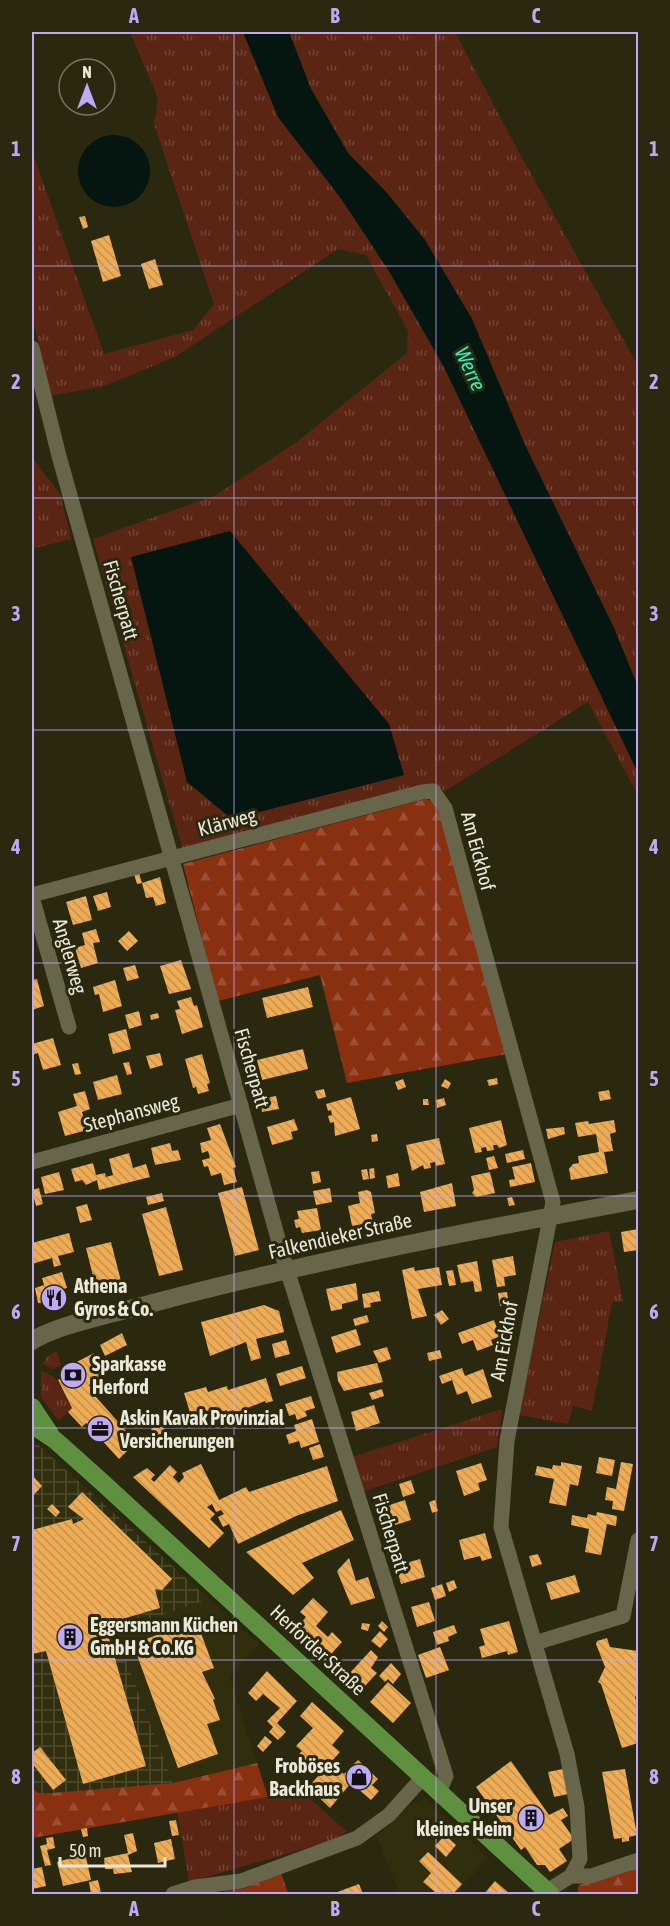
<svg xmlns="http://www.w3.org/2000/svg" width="670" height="1926" font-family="'Asap Condensed',sans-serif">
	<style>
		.built { fill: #302e0d }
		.industrial { fill: url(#industrial-grid) }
		.grass { fill: url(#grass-tufts); fill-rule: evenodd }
		.forest { fill: url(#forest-firs) }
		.water { fill: #051510 }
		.building { fill: url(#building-back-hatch) }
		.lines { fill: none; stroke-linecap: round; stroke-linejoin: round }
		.street { stroke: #67664b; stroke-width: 15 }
		.secondary { stroke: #67664b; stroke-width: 18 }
		.primary { stroke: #5f9040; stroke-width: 18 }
		.grid { fill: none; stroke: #bfa9f4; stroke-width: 1.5; stroke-opacity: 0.55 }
		.labels { text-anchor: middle; stroke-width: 6; stroke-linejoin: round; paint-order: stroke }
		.street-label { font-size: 20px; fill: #e9e8d9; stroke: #2a280f }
		.poi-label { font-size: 20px; font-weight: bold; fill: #e9e8d9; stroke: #2a280f; text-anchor: start }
		.water-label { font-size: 21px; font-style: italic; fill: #2ff1c3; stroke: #2a280f }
		.neatline { fill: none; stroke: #bfa9f4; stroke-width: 2 }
		.grid-label { font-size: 20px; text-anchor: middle; font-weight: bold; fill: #bfa9f4 }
	</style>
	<defs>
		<pattern id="industrial-grid" width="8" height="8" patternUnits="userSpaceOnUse" patternTransform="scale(1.5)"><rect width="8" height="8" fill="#302e0d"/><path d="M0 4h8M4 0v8" fill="none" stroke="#4e4c30"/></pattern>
		<pattern id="grass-tufts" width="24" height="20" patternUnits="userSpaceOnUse" patternTransform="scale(1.5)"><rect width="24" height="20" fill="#5b2514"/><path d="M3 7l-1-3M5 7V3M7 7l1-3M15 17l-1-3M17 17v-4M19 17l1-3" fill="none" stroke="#734536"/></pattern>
		<pattern id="forest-firs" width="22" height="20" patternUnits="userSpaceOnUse" patternTransform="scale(1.5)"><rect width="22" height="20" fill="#893011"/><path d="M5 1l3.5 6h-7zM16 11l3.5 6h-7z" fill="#9a4e33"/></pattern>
		<pattern id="building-back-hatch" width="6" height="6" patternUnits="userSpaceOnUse" patternTransform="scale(1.5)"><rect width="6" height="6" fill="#eeac55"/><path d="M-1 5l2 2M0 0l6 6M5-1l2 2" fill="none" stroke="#c49250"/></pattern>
	</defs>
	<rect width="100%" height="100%" fill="#2a280f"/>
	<g class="built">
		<path d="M209,1599l50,45 -29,33 27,86 -84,20 -58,-153z"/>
		<path d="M425,1798l63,60 -32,36h-56l-24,-59 13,-9 23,-22z"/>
	</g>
	<path class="industrial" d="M32,1439l177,160 -94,32 58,152 4,29 -145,26z"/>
	<g class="grass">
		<path d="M130,32h113l35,85 62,80 49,74 55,96 194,406v22l-50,-93 -143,89 -14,-6 -248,65 -90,-311 123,-44 82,-54 109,-88 1,-22 -42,-76 -28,-6 -163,108 -71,29 -55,10 -17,-83v-162l72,203 89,-24 21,-26 -60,-180 4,-26zM404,775l-172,44 -45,-37z"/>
		<path d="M289,32h166l60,113 123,221v321l-24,-59 -89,-183 -53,-126 -47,-79 -38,-47 -39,-40 -37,-64z"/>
		<path d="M32,457l28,37 11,45 -39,10z"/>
		<path d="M609,1231l14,71h-11l-20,109 -19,-5 -5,18 -49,-9 36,-173z"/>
		<path d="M57,1351l4,14 -8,4 -10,-5 5,-8z"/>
		<path d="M41,1371l14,6 17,31 -13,13 -18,-24z"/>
		<path d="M502,1409l-5,38 -135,45 -10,-35z"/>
		<path d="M302,1791l45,41 -20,10 -138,40 -12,-70z"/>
	</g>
	<g class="forest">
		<path d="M426,799l8,3 5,8 68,244 -160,29 -27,-108 -102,26 -35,-137z"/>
		<path d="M257,1763l11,34 -236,41v-49l8,5 133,-11z"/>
		<path d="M638,1864v30h-61l2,-9z"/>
		<path d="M281,1872l7,22h-77l34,-6z"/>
	</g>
	<g class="water">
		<path d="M243,32h46l22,57 37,64 39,40 38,47 47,79 53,126 89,183 24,59v86l-194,-406 -55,-96 -49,-74 -62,-80z"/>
		<circle cx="114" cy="171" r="36"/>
		<path d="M230,531l159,193 15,51 -172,44 -45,-37 -56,-225z"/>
	</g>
	<g class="building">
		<path d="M85,216l3,11 -5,2 -4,-12z"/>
		<path d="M109,235l12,41 -18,6 -12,-41z"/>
		<path d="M155,259l8,26 -14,4 -8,-25z"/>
		<path d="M139,873l3,10 18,-6 6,26 -10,3 -3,-9 -7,1 -4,-15 -5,1 -3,-10z"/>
		<path d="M107,892l4,15 -13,4 -5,-15z"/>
		<path d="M86,896l6,24 -19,5 -7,-23z"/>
		<path d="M96,929l4,13 -7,1 5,20 -17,5 -6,-20 10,-3 -3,-12z"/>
		<path d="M129,931l9,10 -11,10 -9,-10z"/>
		<path d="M181,960l10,29 -22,5 -9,-28z"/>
		<path d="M135,965l4,13 -12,3 -4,-13z"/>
		<path d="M37,979l7,27 -12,4v-30z"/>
		<path d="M115,980l7,26 -19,6 -4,-18 -4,1 -2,-8z"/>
		<path d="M308,987l5,20 -46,11 -5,-20z"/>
		<path d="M191,997l3,9 3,-1 6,22 -21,7 -7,-24 5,-1 -3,-8z"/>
		<path d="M139,1011l3,14 -13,4 -4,-14z"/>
		<path d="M158,1013l1,5 -8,2 -1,-5z"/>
		<path d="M126,1029l5,20 -18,5 -5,-20z"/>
		<path d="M53,1038l8,27 -18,5 -5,-17 -6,2v-11z"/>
		<path d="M303,1049l5,20 -46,11 -5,-20z"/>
		<path d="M160,1053l3,12 -13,4 -4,-13z"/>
		<path d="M202,1054l8,29 -3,1 2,7 -11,3 -2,-7 -3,1 -8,-29z"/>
		<path d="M129,1062l3,12 -5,1 -4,-12z"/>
		<path d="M78,1063l3,11 -6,1 -3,-11z"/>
		<path d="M117,1075l5,19 -24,6 -5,-18z"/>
		<path d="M497,1078l1,6 -9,2 -2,-6z"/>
		<path d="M403,1079l3,8 -8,3 -3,-8z"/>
		<path d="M445,1079l6,4 -3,6 -7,-3z"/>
		<path d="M324,1089l2,8 -8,2 -3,-8z"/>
		<path d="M609,1090l2,9 -11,2 -2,-9z"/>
		<path d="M85,1091l5,18 -8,3 5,18 -22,6 -7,-24 19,-6 -4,-12z"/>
		<path d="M276,1096l3,13 -17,3 -2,-13z"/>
		<path d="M351,1097l9,32 -25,7 -1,-14 -4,1 -2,-7 4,-1 -1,-5 -3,1 -2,-7z"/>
		<path d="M444,1098l2,7 -9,3 -1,-8z"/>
		<path d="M423,1099h5l1,6h-6z"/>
		<path d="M294,1119l4,11 -7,2 2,7 -21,6 -5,-18z"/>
		<path d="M501,1120l6,25 -8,3 -2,-3h-4l1,5 -7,1 -1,-4 -5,1 1,4 -7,1 -6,-25z"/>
		<path d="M614,1120l2,12 -6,2 3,17 -9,1 4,21 -37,7 -2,-11 4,-5 6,-1 -1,-7 21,-4 -3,-18 -18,3 -3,-14 13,-2 1,3z"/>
		<path d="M220,1124l16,43 -3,1 4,14 -13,3 -3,-12 -10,3 -3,-10 -4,1 -2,-7 8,-2 -2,-7 -6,2 -2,-10 11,-3 -4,-12z"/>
		<path d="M564,1127l1,7 -17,5 -2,-10z"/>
		<path d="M377,1134l1,7 -6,1 -1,-7z"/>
		<path d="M439,1138l6,26 -9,2 -1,-4 -5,1 1,5 -7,1 -1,-4 -11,6 -6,-26z"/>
		<path d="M170,1143l2,8 6,-1 3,10 -26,5 -4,-17z"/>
		<path d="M523,1150l2,9 -18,4 -2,-9z"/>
		<path d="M129,1153l4,15 13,-4 4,13 -51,13 -2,-10 -11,5 -4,-5 -7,2 -4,-13 22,-6 3,12 9,-2 1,4 7,-2 -4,-16z"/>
		<path d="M494,1156l4,12 -9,2 -3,-12z"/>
		<path d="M531,1163l4,19 -25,5 -1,-7 6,-1 -3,-12z"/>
		<path d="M374,1168l1,10 -5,1 -1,-10z"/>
		<path d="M367,1169l2,10 -6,1 -2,-10z"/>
		<path d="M319,1171l2,11 -8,2 -2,-12z"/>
		<path d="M59,1172l5,18 -19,4 -4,-17z"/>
		<path d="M490,1172l5,21 -19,4 -4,-4 2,-3 -3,-14z"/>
		<path d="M398,1173l2,13 -12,2 -2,-12z"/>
		<path d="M452,1183l4,23 -32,6 -4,-20z"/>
		<path d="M242,1187l17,63 -24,6 -17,-63z"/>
		<path d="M39,1188l4,16 -7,2 -4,-16z"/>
		<path d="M330,1188l2,14 -16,3 -3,-14z"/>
		<path d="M367,1190l4,2 4,21 -4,1 2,8 -21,4 -4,-20 12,-3 -2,-11z"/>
		<path d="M162,1193l2,8 -16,4 -2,-8z"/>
		<path d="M512,1197l3,8 -6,1 -2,-8z"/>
		<path d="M87,1204l5,16 -12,3 -4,-16z"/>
		<path d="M166,1207l17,63 -24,6 -17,-62z"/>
		<path d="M317,1208l4,22 -19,3 -2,-6 -4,1 -2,-8 5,-1 -2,-8z"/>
		<path d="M638,1229v21l-14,2 -3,-20z"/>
		<path d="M69,1233l5,19 -16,4 3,9 -7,2 -2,-9 -20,6v-21z"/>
		<path d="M111,1242l11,43 -25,7 -11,-44z"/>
		<path d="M513,1256l3,19 -12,2 1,9 -8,1 -5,-27z"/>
		<path d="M477,1261l5,30 -7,1 -2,-11 -12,2 -4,-18z"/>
		<path d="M414,1267l1,4 24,-4 3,18 -24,4 9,27 -15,3 -10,-49z"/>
		<path d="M453,1270l3,15 -7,1 -3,-15z"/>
		<path d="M62,1272l5,16 -10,3 2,10 -10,3 -2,-2 -9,1 -3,-15 9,-3 -2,-7z"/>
		<path d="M356,1283l2,17 -16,4v5l-11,2 -5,-22z"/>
		<path d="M379,1291l2,10 -11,2 1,4 -7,1 -2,-14z"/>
		<path d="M507,1292l2,13 -9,1 -2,-13z"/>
		<path d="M264,1305l15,6 5,21 -28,7 5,19 -10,3 -5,-19 -36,14 -9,-34z"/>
		<path d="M442,1310l7,9 -8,6 -7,-10z"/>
		<path d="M367,1315l2,7 -14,4 -2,-7z"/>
		<path d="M494,1320l6,16 -9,4 2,5 -16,6 -4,-11 -11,4 -4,-11z"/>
		<path d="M356,1329l5,16 -25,8 -5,-16z"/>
		<path d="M122,1333l5,12 -22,11 -5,-11z"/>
		<path d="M286,1340l4,14 -15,4 -3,-14z"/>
		<path d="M387,1347l4,12 -12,4 -6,-12z"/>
		<path d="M440,1350l2,8 -13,3 -2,-8z"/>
		<path d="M94,1353l12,23 -17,9 7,12 40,45 -17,17 -33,-36 -4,4 -14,-15 4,-4 -14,-28 6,-3 -3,-7z"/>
		<path d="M377,1363l6,19 -39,9 -6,-10 -1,-9z"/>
		<path d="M302,1366l4,12 -26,8 -4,-12z"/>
		<path d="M462,1368l3,8 18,-7 9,28 -20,7 -5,-13 -10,4 -5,-15 -10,4 -3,-8z"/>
		<path d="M266,1378l7,23 -7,2 -1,-2 -30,12 -1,-3 -7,2v-2l-16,7 -1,-6 -7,-1 -12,6 -7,-23 22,-6 2,5 19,-6 1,4z"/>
		<path d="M382,1389l2,7 -12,4 -3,-7z"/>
		<path d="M311,1396l4,12 -10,3 2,5 -10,4 -2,-6 -6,2 -4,-12z"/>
		<path d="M374,1405l6,18 -24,8 -5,-19z"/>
		<path d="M312,1419l7,23 -18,6 -2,-7 -10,3 -3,-9 10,-4 -2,-6z"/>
		<path d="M160,1422l12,18 -10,6 -11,-17z"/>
		<path d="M320,1444l4,13 -11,3 -4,-12z"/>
		<path d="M599,1457l16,3 -3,16 -16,-3z"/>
		<path d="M561,1462l21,4 -4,20 -8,-2 -4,22 -17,-3 5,-24 -19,-4 2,-9 15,3 1,-4 8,1z"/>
		<path d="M621,1462l12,2 -9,47 -12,-2 1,-8 -8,-1 2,-13 9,2z"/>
		<path d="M481,1463l6,17 -9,3 2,7 -16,6 -8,-25z"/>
		<path d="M201,1464l18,36 27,-13 3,5 78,-26 11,35 -42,15 -58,28 -9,-20 -6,3 -5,-10 6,-3 -3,-4 -5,2 -4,-8 -5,3 8,7 -5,5 14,14 -15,15 -76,-71 14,-9 8,7 -4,4 3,3 16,-17 7,7 -4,5 6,6 5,-6 -2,-4z"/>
		<path d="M32,1475l10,11 -10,11z"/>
		<path d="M411,1480l4,13 -12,4 -4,-13z"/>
		<path d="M82,1492l90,87 -10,11 -7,-1 5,19 -55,16 41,142 -63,18 -37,-133 -14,3v-124l40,-11 1,5 11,-5 -16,-12z"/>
		<path d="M405,1500l6,20 -25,8 -6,-20z"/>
		<path d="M435,1500l3,11 -6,2 -3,-11z"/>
		<path d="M52,1504l8,8 -4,5 -9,-8z"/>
		<path d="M341,1510l13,30 -52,23 12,15 -21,17 -47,-43z"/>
		<path d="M597,1512l20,4 -1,10 -9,-2 -6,31 -16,-3 4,-23 -18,-4 1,-10 15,3 1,-4 8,2z"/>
		<path d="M485,1533l7,25 -10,3 -2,-5 -16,4 -5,-20z"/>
		<path d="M538,1554l4,10 -10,3 -3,-11z"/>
		<path d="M349,1558l7,23 12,-4 7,21 -24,7 -14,-34z"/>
		<path d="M420,1559l5,18 -24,7 -5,-18z"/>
		<path d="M575,1575l5,17 -29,8 -5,-17z"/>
		<path d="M454,1580l3,8 -8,4 -3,-9z"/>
		<path d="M442,1584l4,12 -11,4 -4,-12z"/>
		<path d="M313,1598l15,14 -12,14 12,11 4,-5 10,10 -18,20 -31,-30 13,-15 -6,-5z"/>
		<path d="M429,1602l6,19 -18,6 -6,-20z"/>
		<path d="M196,1620l18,48 -12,4 13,27 -2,1 7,20 -13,4 11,30 -40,14 -45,-124z"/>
		<path d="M382,1621l6,6 -4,5 -6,-6z"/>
		<path d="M509,1621l9,31 -10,3 -1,-4 -25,7 -3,-11 6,-2 -5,-16z"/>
		<path d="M362,1623l8,1 -2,7 -7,-2z"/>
		<path d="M454,1625l3,8 -9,4 1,4 -12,4 -4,-13z"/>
		<path d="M380,1631l8,8 -8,9 -9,-7z"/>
		<path d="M607,1638l3,9 28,4v43l-3,3 3,10v36l-16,5 -21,-64 -3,-2 7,-15 -9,-23 1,-3z"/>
		<path d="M440,1647l9,23 -23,8 -8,-23z"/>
		<path d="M371,1650l7,7 -7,11 6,5 -14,15 -15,-13z"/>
		<path d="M391,1663l10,11 -8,10 -5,-5 -3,3 -6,-6z"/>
		<path d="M267,1671l30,30 -20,22 9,9 -8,8 -9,-8 4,-5 -6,-6 13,-13 -17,-14 -7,7 -8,-8z"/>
		<path d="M388,1682l23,21 -18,20 -23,-21z"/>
		<path d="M312,1702l32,29 -12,14 8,7 -9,10 13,12 14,-14 20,19 -6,6 7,6 -8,9 -20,-17 -21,25 -22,-21 12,-13 -21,-20 3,-3 -6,-5 17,-18 -13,-12z"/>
		<path d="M265,1736l7,6 -9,10 -6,-6z"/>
		<path d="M40,1747l26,33 -13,10 -21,-27v-10z"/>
		<path d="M511,1761l38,54 14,-7 5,8 -7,4 13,19 -15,10 8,12 -17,11 -5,-7h-8l-12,-18 -4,3 -45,-63z"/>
		<path d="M563,1769l5,25 -14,3 -6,-25z"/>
		<path d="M625,1769l12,66 -8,2v4l-7,1v-4l-8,1 -12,-67z"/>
		<path d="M176,1820l3,15 -7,1 -3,-15z"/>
		<path d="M87,1828l1,8 -5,1 -2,-8z"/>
		<path d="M133,1833l4,18 -9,4 4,17 -18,2 -1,-5h-8l-1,-11 24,-5 -4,-18z"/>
		<path d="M445,1835l11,10 -10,12 -11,-11z"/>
		<path d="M53,1837l2,11 -8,2 4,15 -6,1 -5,-20 7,-2 -1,-6z"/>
		<path d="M171,1839l4,20 -17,4 -4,-20z"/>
		<path d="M428,1852l34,32 -9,10 -18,-2 -12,-10 8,-9 -12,-12z"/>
		<path d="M75,1857h11l5,23 -28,6 -6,-24z"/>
		<path d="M42,1867l4,19 -14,3v-20z"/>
		<path d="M98,1880l3,13 -10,1 -2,-12z"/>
		<path d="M495,1881l15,13h-26z"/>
		<path d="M359,1884l4,10h-31z"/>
	</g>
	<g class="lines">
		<g class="street">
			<path d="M32,348l27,108 225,804 162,516 -7,16"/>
			<path d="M32,895l390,-103 11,-1 12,17 108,394 -46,239 -6,86 66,227 10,53 3,52 -9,17 -29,18"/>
			<path d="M32,897l37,130"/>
			<path d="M32,1162l209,-57"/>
			<path d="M535,1643l88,-27 15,-76"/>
			<path d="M571,1876h20l47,-16"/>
			<path d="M173,1894l22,-7 46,-6 116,-43 32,-23 34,-38"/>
		</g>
		<path class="secondary" d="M32,1341c25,-17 94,-30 125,-39 159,-42 320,-72 481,-102"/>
		<g class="primary">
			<path d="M32,1407l18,27"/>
			<path d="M32,1425l23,15 48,43 447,411"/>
		</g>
	</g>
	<path class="grid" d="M234,32v1862M436,32v1862M32,266h606M32,498h606M32,730h606M32,963h606M32,1196h606M32,1428h606M32,1660h606"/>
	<defs>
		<symbol id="restaurant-disc" viewBox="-11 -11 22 22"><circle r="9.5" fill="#bfa9f4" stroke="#2a280f"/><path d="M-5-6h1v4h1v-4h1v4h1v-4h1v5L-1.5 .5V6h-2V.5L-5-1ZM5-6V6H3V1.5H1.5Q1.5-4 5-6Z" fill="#111"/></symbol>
		<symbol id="bank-disc" viewBox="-11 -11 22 22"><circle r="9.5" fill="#bfa9f4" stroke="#2a280f"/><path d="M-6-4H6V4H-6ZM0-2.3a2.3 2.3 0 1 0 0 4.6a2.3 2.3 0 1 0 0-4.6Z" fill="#111"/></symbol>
		<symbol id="office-disc" viewBox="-11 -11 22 22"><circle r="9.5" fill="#bfa9f4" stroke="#2a280f"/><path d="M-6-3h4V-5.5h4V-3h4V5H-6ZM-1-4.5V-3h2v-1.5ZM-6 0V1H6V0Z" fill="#111"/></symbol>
		<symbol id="building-disc" viewBox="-11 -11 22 22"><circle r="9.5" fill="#bfa9f4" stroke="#2a280f"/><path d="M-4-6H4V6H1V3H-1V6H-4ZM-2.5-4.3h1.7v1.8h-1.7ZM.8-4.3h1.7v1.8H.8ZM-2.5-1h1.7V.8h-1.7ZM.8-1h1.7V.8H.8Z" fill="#111"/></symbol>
		<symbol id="shop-disc" viewBox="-11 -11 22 22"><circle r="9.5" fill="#bfa9f4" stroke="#2a280f"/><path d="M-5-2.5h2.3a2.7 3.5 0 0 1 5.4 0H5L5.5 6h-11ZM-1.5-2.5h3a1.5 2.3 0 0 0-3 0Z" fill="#111"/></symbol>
	</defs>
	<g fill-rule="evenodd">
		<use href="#restaurant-disc" x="39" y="1283" width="30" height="30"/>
		<use href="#bank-disc" x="58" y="1360" width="30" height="30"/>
		<use href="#office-disc" x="85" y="1414" width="30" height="30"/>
		<use href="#building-disc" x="55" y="1622" width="30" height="30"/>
		<use href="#shop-disc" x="344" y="1762" width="30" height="30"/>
		<use href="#building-disc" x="516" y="1803" width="30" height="30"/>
	</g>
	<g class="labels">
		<g class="street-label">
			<text transform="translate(121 600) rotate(74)" y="7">Fischerpatt</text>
			<text transform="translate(227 822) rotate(-15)" y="7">Klärweg</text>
			<text transform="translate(478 851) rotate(75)" y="7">Am Eickhof</text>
			<text transform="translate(70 956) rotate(74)" y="7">Anglerweg</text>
			<text transform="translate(252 1068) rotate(74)" y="7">Fischerpatt</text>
			<text transform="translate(131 1113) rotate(-15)" y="7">Stephansweg</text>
			<text transform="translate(340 1236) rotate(-13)" y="7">Falkendieker Straße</text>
			<text transform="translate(504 1341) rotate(-80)" y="7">Am Eickhof</text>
			<text transform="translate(391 1533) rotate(73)" y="7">Fischerpatt</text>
			<text transform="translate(318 1650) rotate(43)" y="7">Herforder Straße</text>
		</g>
		<g class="poi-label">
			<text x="74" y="1293">Athena<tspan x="74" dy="23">Gyros &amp; Co.</tspan></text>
			<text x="92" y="1371">Sparkasse<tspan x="92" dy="23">Herford</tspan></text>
			<text x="120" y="1425">Askin Kavak Provinzial<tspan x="120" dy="23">Versicherungen</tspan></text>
			<text x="90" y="1632">Eggersmann Küchen<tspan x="90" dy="23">GmbH &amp; Co.KG</tspan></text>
			<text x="340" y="1773" text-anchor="end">Froböses<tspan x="340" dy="23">Backhaus</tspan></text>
			<text x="512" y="1813" text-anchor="end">Unser<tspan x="512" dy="23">kleines Heim</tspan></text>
		</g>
		<g class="water-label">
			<text transform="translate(470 369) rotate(65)" y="7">Werre</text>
		</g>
	</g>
	<rect width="670" height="1926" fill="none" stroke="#2a280f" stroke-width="66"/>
	<g transform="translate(87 87)"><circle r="28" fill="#2a280f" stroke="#767560" stroke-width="1.5"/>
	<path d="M0-4.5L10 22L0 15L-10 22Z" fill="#bfa9f4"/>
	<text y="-9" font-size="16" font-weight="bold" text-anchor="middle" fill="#e9e8d9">N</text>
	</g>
	<path d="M60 1857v9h105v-9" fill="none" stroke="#e9e8d9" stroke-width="3"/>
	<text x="69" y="1857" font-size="18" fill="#e9e8d9" stroke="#2a280f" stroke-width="4.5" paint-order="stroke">50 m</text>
	<rect x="33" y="33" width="604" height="1860" class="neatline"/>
	<g class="grid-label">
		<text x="134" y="23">A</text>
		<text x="335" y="23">B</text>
		<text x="536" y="23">C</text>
		<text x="16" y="156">1</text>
		<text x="654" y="156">1</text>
		<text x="16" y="389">2</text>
		<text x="654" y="389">2</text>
		<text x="16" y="621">3</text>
		<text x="654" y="621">3</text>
		<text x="16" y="854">4</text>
		<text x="654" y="854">4</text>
		<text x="16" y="1086">5</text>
		<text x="654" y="1086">5</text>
		<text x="16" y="1319">6</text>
		<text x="654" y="1319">6</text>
		<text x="16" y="1551">7</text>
		<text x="654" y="1551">7</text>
		<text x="16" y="1784">8</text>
		<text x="654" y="1784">8</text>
		<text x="134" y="1916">A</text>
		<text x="335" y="1916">B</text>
		<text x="536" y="1916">C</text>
	</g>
</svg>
